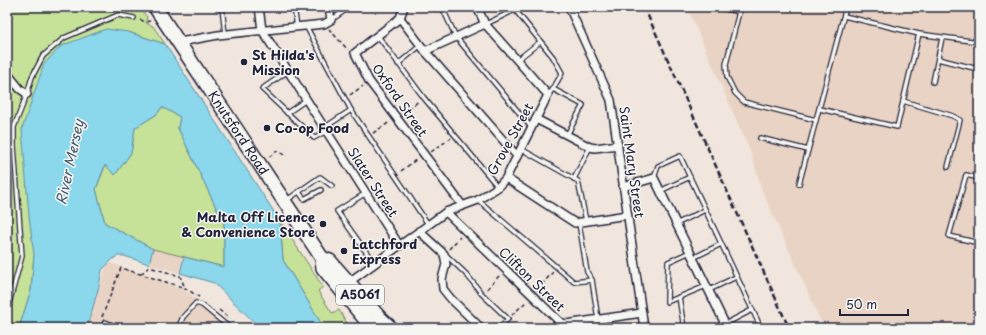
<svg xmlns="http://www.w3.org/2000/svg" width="986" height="335" font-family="'Playpen Sans',sans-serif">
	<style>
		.built { fill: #e9d3c4 }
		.green { fill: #c6e198; stroke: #74826a }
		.water { fill: #8bd7eb; stroke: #618fa5 }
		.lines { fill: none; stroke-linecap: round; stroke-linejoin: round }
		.lane-casing { stroke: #22223b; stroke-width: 6 }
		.street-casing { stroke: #22223b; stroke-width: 10 }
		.highway-casing { stroke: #22223b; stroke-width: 16 }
		.path { stroke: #22223b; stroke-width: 1.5; stroke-dasharray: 4 3; stroke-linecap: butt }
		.lane { stroke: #f6f6f2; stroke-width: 3.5 }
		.street { stroke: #f6f6f2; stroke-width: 7 }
		.highway { stroke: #f6f6f2; stroke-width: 13 }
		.rail { stroke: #22223b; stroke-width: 2.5; stroke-dasharray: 6 3; stroke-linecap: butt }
		.poi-dot { fill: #22223b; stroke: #f6f6f2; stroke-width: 1.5 }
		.labels { text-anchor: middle; stroke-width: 3; stroke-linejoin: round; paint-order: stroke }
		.shield { fill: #f6f6f2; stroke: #626272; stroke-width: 1 }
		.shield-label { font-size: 12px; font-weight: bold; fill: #22223b }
		.poi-label { font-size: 13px; font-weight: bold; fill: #22223b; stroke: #f6f6f2; text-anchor: start }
		.street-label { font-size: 13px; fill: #22223b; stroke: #f6f6f2 }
		.water-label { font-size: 14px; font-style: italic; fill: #425870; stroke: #f6f6f2 }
	</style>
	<rect width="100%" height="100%" fill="#f0e6dd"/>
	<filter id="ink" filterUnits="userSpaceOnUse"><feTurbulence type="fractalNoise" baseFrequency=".025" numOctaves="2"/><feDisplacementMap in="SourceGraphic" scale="8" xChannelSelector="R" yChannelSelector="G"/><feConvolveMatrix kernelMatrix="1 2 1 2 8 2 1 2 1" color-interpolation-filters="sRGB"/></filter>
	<g filter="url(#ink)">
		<g class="built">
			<path d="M687,7h292v321h-155l-63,-140 -9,-32z"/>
			<path d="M153,249l31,8 -4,16 -31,-9z"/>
			<path d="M108,262l78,29 46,37h-146z"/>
		</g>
		<g class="green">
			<path d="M7,7h132l8,10 -1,6 7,3 12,18 -37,-12 -94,223 -3,35 -12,38h-12z"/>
			<path d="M162,107l18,10 -2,11 46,96v43l-71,-18 -48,-26 -9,-34 10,-25 9,11 16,-22 4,-25 22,-14z"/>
			<path d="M280,221l43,66 -5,4 14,22 7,-3 11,18h-26l-41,-68z"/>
		</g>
		<path class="water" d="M106,29l22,3 37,12 115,177 3,39 41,68h-64l-46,-45 -34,-10 4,-16 40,10v-43l-46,-96 2,-11 -18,-10 -5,7 -22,14 -4,25 -16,22 -10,-10 -9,24 9,34 48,26 -4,15 -25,-8h-7l-5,4 -10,10 -3,16 -12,42h-68l12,-38 3,-35 -5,-39 -7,-87 22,-65 17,-18z"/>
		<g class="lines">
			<defs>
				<g id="lane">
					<path d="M222,7l3,27"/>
					<path d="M294,7l3,20"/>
					<path d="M442,7l14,30 75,90"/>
					<path d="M718,7l21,5 -13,52 1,13 8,16 9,9 72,18"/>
					<path d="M516,11l37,46 9,16 -9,16 -5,6"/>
					<path d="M844,16l75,18 60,8"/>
					<path d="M331,20l19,-13"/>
					<path d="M486,24l35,-17"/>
					<path d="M306,26l45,84 77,114"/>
					<path d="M378,36l46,62 74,89"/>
					<path d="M938,59l36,9"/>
					<path d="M517,60l23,-18"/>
					<path d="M398,64l23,-19"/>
					<path d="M288,71l-26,18 52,49 12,-7"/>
					<path d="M933,82l9,-44"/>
					<path d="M553,89l30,16 -16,30"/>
					<path d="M903,101l50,15 7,4 -12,47"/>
					<path d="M820,109l77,18 22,-93"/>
					<path d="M287,113l19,-13"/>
					<path d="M324,128l27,-18"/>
					<path d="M760,138l48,12"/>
					<path d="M7,147l7,-1"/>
					<path d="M521,149l57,32 8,40"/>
					<path d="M654,178l4,-12 22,-10 81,172"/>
					<path d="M979,178l-13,-3 -17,61 30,7"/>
					<path d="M574,179l16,-32"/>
					<path d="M799,184l47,-177"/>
					<path d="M660,191l30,-14"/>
					<path d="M299,192l5,7 17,-9"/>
					<path d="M366,193l-29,18 37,52"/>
					<path d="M287,200l33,-23 12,9"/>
					<path d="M478,200l96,82 18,-2"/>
					<path d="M579,223l8,49 5,8 6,39"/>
					<path d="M676,224l29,-14"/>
					<path d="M690,252l-22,10 -1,40 39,-16"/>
					<path d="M445,254l22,21 15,19 26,25 -9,9"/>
					<path d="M693,258l28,-14"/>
					<path d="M709,290l27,-13"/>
					<path d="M679,297l5,31"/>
					<path d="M7,311l15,-55 -8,-110v-19l13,-33 5,-17 11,-21 21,-18 54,-23 16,3"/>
					<path d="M725,324l27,-14"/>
					<path d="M103,328l2,-6 15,6"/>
					<path d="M178,328l5,-11 13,-14 6,2 28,23"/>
				</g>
				<g id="street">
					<path d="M259,7l3,23 137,215"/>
					<path d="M569,7l42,93 33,228"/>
					<path d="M400,18l-45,35 14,28 93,124"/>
					<path d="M400,18l25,33 92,105"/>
					<path d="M400,18l4,-11"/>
					<path d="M180,42l38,-7 106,-11 7,-4 -2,-13"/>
					<path d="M425,51l60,-27"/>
					<path d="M7,73l13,16 7,5"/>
					<path d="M536,119l54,28 5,1 23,-3"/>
					<path d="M506,178l69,45 52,-8"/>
					<path d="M623,187l31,-9 73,150"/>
					<path d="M446,212l114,110 6,2 76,-11"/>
					<path d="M419,231l25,23 2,10 -4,15 1,10 8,10 30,29"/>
					<path d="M349,282l97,-70 32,-12 20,-13 8,-9 42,-83 -63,-71 -8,-17"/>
					<path d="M554,328l6,-6"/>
				</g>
				<g id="highway">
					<path id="s1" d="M155,7l167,251 1,10 49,60"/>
					<path d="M322,258l8,3 50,57 11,10"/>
				</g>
			</defs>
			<use href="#lane" class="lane-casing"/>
			<use href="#street" class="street-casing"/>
			<use href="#highway" class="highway-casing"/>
			<g class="path">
				<path d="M140,20l6,2 4,-1"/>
				<path d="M329,29l19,21"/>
				<path d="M350,95l13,-9"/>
				<path d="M403,113l16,-12"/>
				<path d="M373,133l17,-11"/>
				<path d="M431,152l20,-14"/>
				<path d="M269,157l8,-6 8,4"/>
				<path d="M401,171l16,-12"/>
				<path d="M449,249l11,-12"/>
				<path d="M141,274l8,-7 31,9 5,12"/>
				<path d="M487,289l12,-13"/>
				<path d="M537,290l16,-18"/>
				<path d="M219,310l11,9"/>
				<path d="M512,315l15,-14"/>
				<path d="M102,317l19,-49 64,20 14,9"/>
				<path d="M236,324l4,4"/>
			</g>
			<use href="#lane" class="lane"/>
			<use href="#street" class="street"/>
			<use href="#highway" class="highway"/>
			<path class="rail" d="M644,7l145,321"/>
		</g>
	</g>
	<g class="poi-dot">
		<circle cx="244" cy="62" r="4"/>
		<circle cx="267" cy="128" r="4"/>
		<circle cx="323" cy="224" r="4"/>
		<circle cx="344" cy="251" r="4"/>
	</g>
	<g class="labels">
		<rect class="shield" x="336" y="285" width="48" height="20" rx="3"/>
		<g class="shield-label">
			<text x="360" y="299">A5061</text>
		</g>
		<g class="poi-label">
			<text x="252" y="60">St Hilda's<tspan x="252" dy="15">Mission</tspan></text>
			<text x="275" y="133">Co-op Food</text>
			<text x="315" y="222" text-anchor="end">Malta Off Licence<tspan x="315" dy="15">&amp; Convenience Store</tspan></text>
			<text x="352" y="249">Latchford<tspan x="352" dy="15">Express</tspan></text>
		</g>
		<g class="street-label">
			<text transform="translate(400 100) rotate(55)" y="5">Oxford Street</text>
			<text dy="5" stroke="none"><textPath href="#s1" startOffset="151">Knutsford Road</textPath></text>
			<text transform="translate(510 139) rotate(-61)" y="5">Grove Street</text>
			<text transform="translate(632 162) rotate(82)" y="5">Saint Mary Street</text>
			<text transform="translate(373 182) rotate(57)" y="5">Slater Street</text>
			<text transform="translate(532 279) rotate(44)" y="5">Clifton Street</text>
		</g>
		<g class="water-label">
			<text transform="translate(70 162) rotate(-78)" y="5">River Mersey</text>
		</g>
	</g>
	<rect width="986" height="335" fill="none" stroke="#f6f6f2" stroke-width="24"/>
	<rect x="12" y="12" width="962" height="311" fill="none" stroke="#22223b" stroke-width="1.5" filter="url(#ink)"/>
	<path d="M840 309v6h68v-6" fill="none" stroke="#22223b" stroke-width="2"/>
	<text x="846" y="309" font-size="12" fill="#22223b" stroke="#f6f6f2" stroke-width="3" paint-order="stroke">50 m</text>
</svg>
